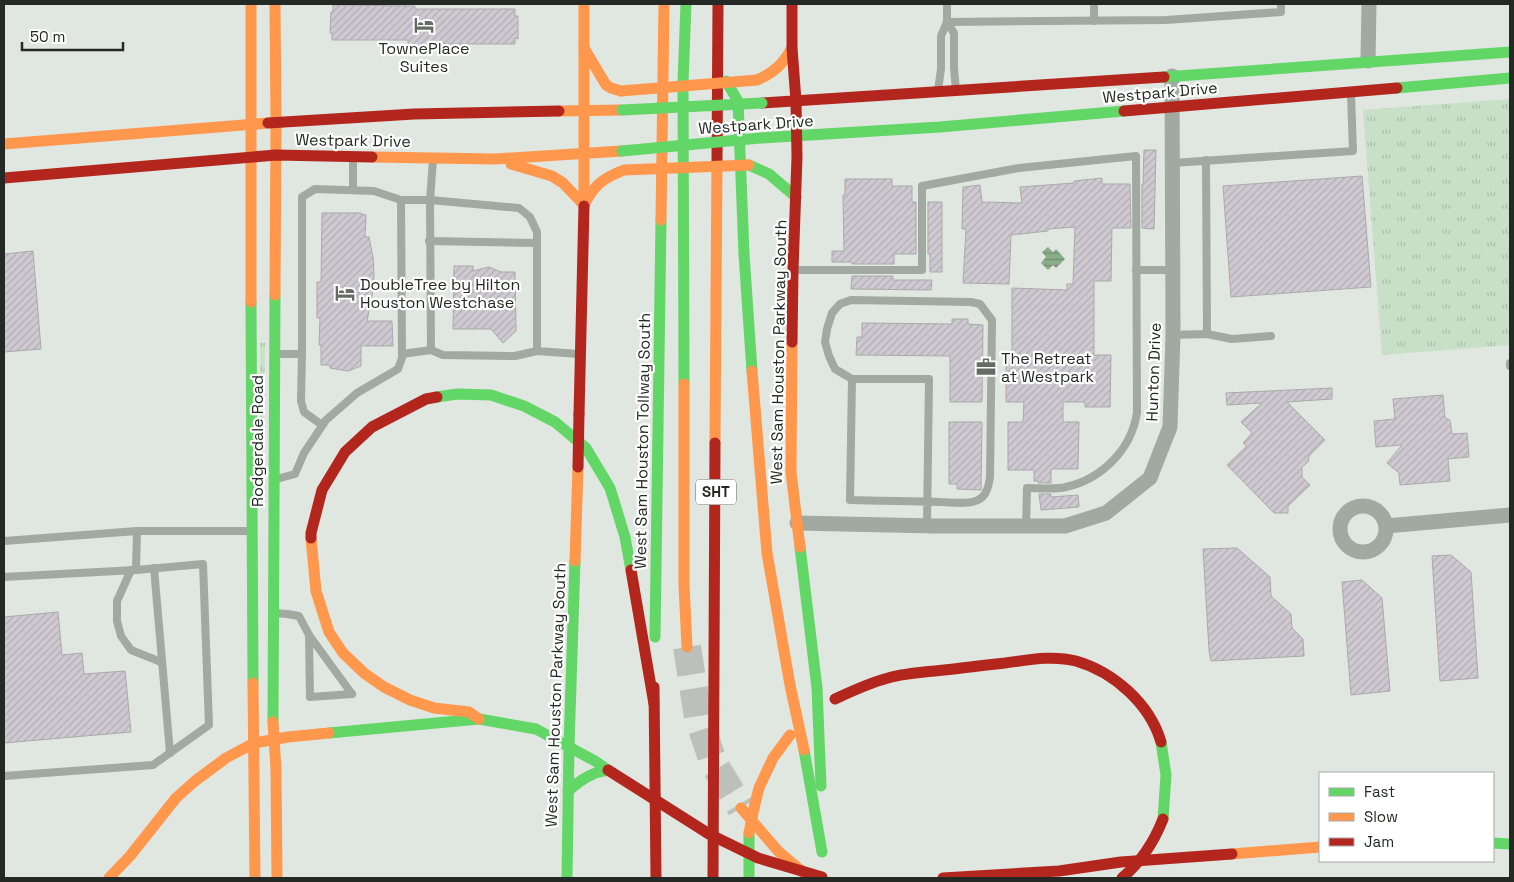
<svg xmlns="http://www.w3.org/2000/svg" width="1514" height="882" font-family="'Space Grotesk',sans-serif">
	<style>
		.grass { fill: url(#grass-tufts) }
		.water { fill: url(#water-rules) }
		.building { fill: url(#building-hatch); stroke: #a9aaaa }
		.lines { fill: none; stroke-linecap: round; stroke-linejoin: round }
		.highway-tunnel { stroke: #bbc0bb; stroke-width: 28; stroke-dasharray: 28 14; stroke-linecap: butt }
		.lane { stroke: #a1a9a0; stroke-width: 8 }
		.street { stroke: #a1a9a0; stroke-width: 15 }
		.fast { stroke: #63d668; stroke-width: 11 }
		.slow { stroke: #ff974d; stroke-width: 11 }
		.jam { stroke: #b3261e; stroke-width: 11 }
		.fast-bridge { stroke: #63d668; stroke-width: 11 }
		.slow-bridge { stroke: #ff974d; stroke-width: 11 }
		.jam-bridge { stroke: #b3261e; stroke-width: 11 }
		.labels { text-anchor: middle; stroke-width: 4.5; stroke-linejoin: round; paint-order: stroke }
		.shield { fill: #fff; stroke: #666966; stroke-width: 1 }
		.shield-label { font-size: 15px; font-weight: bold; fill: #252925 }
		.poi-label { font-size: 16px; fill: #252925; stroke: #fff; text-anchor: start }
		.street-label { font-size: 16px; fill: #252925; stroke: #fff }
	</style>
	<defs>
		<pattern id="grass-tufts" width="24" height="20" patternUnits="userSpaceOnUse" patternTransform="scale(1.25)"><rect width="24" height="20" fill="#c7e0c7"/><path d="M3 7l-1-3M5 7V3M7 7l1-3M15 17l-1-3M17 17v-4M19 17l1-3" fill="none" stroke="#abc0ab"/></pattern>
		<pattern id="water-rules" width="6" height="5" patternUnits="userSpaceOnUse" patternTransform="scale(1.25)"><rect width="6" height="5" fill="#8aad89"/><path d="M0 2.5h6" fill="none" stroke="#718d70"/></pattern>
		<pattern id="building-hatch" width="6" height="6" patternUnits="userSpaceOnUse" patternTransform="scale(1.25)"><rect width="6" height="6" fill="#cfc9d2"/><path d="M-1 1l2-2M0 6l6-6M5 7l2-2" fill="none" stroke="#b2adb4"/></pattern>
	</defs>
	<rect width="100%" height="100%" fill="#e0e6e0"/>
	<g class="grass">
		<path d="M1510,99v246l-128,10 -19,-245z"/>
		<path d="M260,343h5l-2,115 -2,-5z"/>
	</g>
	<path class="water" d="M1048,247l5,5 3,-3 9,10 -9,9 -3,-3 -5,5 -7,-7 5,-6 -4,-5z"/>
	<g class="building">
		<path d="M333,5l82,1v3h100v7h3v23l-3,-1v6h-76l1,2h-9v2h-5v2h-18v-10h-76v-7h-2l1,-21h2z"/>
		<path d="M1144,150h12l-2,79 -12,-1v-44h1z"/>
		<path d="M1362,176l9,111 -140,10 -8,-111z"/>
		<path d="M1102,178v6h28l1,44h-19l-1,53h-17v74h17l-1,52h-25v-5h-22v20h16l-1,47h-27v14h-13v-2h-4v-11h-26v-48h15l1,-20h-18v-47h6v-67l55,2v-6h6l2,-57 -27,2v2l-37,4 -2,49 -46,-1 3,-54h-4l1,-42 17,-2 2,17 40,1 -2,-16 54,-4v-2z"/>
		<path d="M845,179h47v7h20v16h4v52h-22v10h-42v-2h-20v-11h12l-1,-56h2z"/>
		<path d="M928,202h14v70h-12v-18h-2z"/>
		<path d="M322,213h39v1l5,1 -1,22h4l4,20 1,18 -1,16 -6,30h25l1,25h-32v20l-13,5 -18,-3v-3h-9v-20h-2l1,-27h-3v-36h4z"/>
		<path d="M33,251l8,98 -37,3v-98z"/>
		<path d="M454,266h19v5l16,-4 12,5h14l1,59 -13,12 -12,-14h-38z"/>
		<path d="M852,276h41v4h39l-1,10 -80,-1z"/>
		<path d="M952,319h16v5l15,1 -1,77h-32v-46l-94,-1 1,-18h5v-14l90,1z"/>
		<path d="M1332,388v11l-45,3 38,38 -16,16 -1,6 -6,5v10l8,8 -22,21v7h-14l-47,-48 20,-19 -4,-3 9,-10 -11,-11 21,-19 -35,2 -1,-12z"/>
		<path d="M1443,395l2,23 5,2 2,14 15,-1 2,24 -21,2 2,22 -50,4 -1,-12 -12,-10 15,-18 -26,2 -2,-26 21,-2 -2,-20z"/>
		<path d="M949,422h33l-1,68 -24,-1v-5h-8z"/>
		<path d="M1039,494h12v3l27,-2 1,12 -38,3z"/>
		<path d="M1237,548l33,29 1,19 20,18 1,14 11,11 1,17 -93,5 -2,-11 -6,-101z"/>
		<path d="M1451,555l20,17 7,106 -38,3 -8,-125z"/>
		<path d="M1362,580l20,18 8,93 -39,4 -9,-113z"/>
		<path d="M58,612l4,43 20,-2 2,21 41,-3 6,61 -127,11v-126z"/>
	</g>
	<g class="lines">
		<path class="highway-tunnel" d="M687,647l11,70 16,47 27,44"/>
		<g class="lane">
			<path d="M1094,21v-17"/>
			<path d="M947,22l219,-2 115,-8v-8"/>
			<path d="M947,22l7,11v35l2,23"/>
			<path d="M938,90l3,-21v-33l6,-14v-18"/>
			<path d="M433,160l-3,40 1,150 12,5 72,1 22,-5"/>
			<path d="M1206,160l1,174"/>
			<path d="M1172,163l181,-12 -2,-57"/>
			<path d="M353,190v-33"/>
			<path d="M401,200h29l89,8 11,9 7,15v119l42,3"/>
			<path d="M429,241l108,2"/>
			<path d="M793,270h129v-84l97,-18 117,-12 1,256c-5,37 -35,67 -71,75 -12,3 -27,1 -39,1l-1,38"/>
			<path d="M1136,270h37"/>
			<path d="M1173,335l34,-1 25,5 39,-3"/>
			<path d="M302,354l-1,47 3,11 18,13"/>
			<path d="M402,354l29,-4"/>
			<path d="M1510,363v3"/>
			<path d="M852,379l-17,-10 -6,-13 -4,-14 2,-13 5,-16 8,-9 11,-4 120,2 9,2 12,16 -2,157c-1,8 -3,19 -12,23 -10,5 -27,2 -38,2 -30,-1 -60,-1 -90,-2l2,-121h77l-2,146"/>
			<path d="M273,480l22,-6 9,-21 22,-33 31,-27 41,-24 4,-11 -1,-158 -27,-9 -59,-2 -13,8v157h-26"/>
			<path d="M4,541l133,-10"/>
			<path d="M154,568l16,185"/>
			<path d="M131,570l-14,31v20l4,15 10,14 30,12"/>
			<path d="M4,577l132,-7"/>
			<path d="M275,613l12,1 12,2 10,19 43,59"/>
			<path d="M309,635l1,62 42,-3"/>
			<path d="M4,776l149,-11 56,-40 -6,-161 -67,6 1,-39h112"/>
		</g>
		<g class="street">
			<path d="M1368,61l1,-57"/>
			<circle cx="1363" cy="529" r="23"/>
			<path d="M797,523l138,3h130l41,-13 44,-35 20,-51 3,-92 -1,-259"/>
			<path d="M1386,526l124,-11"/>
		</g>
		<g class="fast">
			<path d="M1164,77l346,-25"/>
			<path d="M726,81l12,20 6,153 8,117"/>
			<path d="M1397,88l113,-10"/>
			<path d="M760,138l180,-11 184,-16"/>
			<path d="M749,165l20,9 27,23"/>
			<path d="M251,302l2,381"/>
			<path d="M684,384l-1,-302 3,-78"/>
			<path d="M437,397l20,-3 34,1 33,11 31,16 31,26 24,40 15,49 6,33"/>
			<path d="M800,547l17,141 4,98"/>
			<path d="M655,637l6,-417"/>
			<path d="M273,722l2,-427"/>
			<path d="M329,733l150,-14 57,10 59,32 13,9"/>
			<path d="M1161,742l5,33 -3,44"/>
			<path d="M804,750l18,102"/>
			<path d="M568,791c12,-11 24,-19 40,-21"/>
			<path d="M749,833v45"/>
			<path d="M1493,843l17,1"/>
			<path d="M567,878l2,-132 6,-185"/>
		</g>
		<g class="slow">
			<path d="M251,4v298"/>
			<path d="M584,48l22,37 5,3 10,3"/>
			<path d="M757,80c18,-8 25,-15 35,-32"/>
			<path d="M559,111l63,-1"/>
			<path d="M4,144l264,-21"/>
			<path d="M372,157l123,2 127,-8"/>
			<path d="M511,164l41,12 11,7 21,22c8,-16 16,-25 33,-32"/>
			<path d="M584,206v-202"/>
			<path d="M661,220l3,-216"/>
			<path d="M275,295l1,-173 -1,-118"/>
			<path d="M792,342l-1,130 9,75"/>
			<path d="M752,371l15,182 23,132 14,65"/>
			<path d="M684,384v201l3,62"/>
			<path d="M715,443l2,-281"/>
			<path d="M311,538l5,53 13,41 14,21 21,20 20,14 26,13 24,8 35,4 10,7"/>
			<path d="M575,561l3,-94"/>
			<path d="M253,683l2,195"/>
			<path d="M273,722l3,47 1,109"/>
			<path d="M741,808l38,44 25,21"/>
			<path d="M754,808l5,-20 14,-30 17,-23"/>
			<path d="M1232,854l88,-7"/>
			<path d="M109,878l21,-22 46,-58 19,-17 31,-23 28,-15 34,-6 41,-4"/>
		</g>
		<g class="jam">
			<path d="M792,4v44l4,53 1,56 -4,113 -1,72"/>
			<path d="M762,103l402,-26"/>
			<path d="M1124,111l273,-23"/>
			<path d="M268,123l146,-9 145,-3"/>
			<path d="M717,162l1,-158"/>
			<path d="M4,178l272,-23 96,2"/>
			<path d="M579,414l5,-208"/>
			<path d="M311,538v-5l11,-43 23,-38 27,-25 54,-28 11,-2"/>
			<path d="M631,570l23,134"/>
			<path d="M654,687l2,191"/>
			<path d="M835,699c17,-8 34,-16 53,-21 17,-5 38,-6 56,-8 20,-2 40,-5 61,-7 23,-3 48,-8 71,-2 38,11 74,43 85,81"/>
			<path d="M713,878l2,-435"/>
			<path d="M943,878l116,-7 62,-9 111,-8"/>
		</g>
		<g class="fast-bridge">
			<path d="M622,110l140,-7"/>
			<path d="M622,151l138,-13"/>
		</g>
		<g class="slow-bridge">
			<path d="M621,91l136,-11"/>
			<path d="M617,173l7,-3 125,-5"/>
			<path d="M749,833l5,-25"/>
		</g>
		<g class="jam-bridge">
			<path d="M578,467l1,-53"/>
			<path d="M608,770l101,64 49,24 64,19"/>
			<path d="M1122,878c19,-16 32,-36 41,-59"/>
		</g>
	</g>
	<defs>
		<symbol id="hotel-bare" viewBox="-9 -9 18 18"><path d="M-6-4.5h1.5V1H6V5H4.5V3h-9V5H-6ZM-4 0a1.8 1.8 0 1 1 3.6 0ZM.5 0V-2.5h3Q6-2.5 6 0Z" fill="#666b66" stroke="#fff" stroke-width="2.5" paint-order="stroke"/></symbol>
		<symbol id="office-bare" viewBox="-9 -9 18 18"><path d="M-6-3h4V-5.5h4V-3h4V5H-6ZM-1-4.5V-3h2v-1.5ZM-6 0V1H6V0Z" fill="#666b66" stroke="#fff" stroke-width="2.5" paint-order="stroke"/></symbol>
	</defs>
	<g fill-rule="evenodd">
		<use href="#hotel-bare" x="410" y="11" width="28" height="28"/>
		<use href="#hotel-bare" x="331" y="279" width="28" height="28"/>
		<use href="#office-bare" x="972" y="353" width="28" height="28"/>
	</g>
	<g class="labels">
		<rect class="shield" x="696" y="479.5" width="40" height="25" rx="4"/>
		<g class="shield-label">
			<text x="716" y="497">SHT</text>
		</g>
		<g class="poi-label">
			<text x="424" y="54" text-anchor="middle">TownePlace<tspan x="424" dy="18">Suites</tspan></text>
			<text x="360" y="290">DoubleTree by Hilton<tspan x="360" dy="18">Houston Westchase</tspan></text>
			<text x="1001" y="364">The Retreat<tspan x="1001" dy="18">at Westpark</tspan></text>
		</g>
		<g class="street-label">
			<text transform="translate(1160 92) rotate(-5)" y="6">Westpark Drive</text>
			<text transform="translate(756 124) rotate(-4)" y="6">Westpark Drive</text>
			<text transform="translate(353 140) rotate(1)" y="6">Westpark Drive</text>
			<text transform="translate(778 352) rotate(-89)" y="6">West Sam Houston Parkway South</text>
			<text transform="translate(1153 372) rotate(-88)" y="6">Hunton Drive</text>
			<text transform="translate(257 441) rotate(-90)" y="6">Rodgerdale Road</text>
			<text transform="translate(642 441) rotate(-89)" y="6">West Sam Houston Tollway South</text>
			<text transform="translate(555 695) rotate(-88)" y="6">West Sam Houston Parkway South</text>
		</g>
	</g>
	<rect width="1514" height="882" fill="none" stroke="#252925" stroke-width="10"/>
	<rect x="1319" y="772" width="175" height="90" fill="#ffffff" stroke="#a8a9a8"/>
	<rect x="1329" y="788" width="25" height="8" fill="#63d668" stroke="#a8a9a8"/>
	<text x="1364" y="797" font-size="15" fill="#252925">Fast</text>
	<rect x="1329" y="813" width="25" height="8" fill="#ff974d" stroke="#a8a9a8"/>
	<text x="1364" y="822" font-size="15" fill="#252925">Slow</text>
	<rect x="1329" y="838" width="25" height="8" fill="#b3261e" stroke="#a8a9a8"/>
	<text x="1364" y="847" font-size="15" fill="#252925">Jam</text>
	<path d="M22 42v8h101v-8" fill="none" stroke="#252925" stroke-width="2.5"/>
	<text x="30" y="42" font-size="15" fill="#252925" stroke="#ffffff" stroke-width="4" paint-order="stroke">50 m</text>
</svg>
